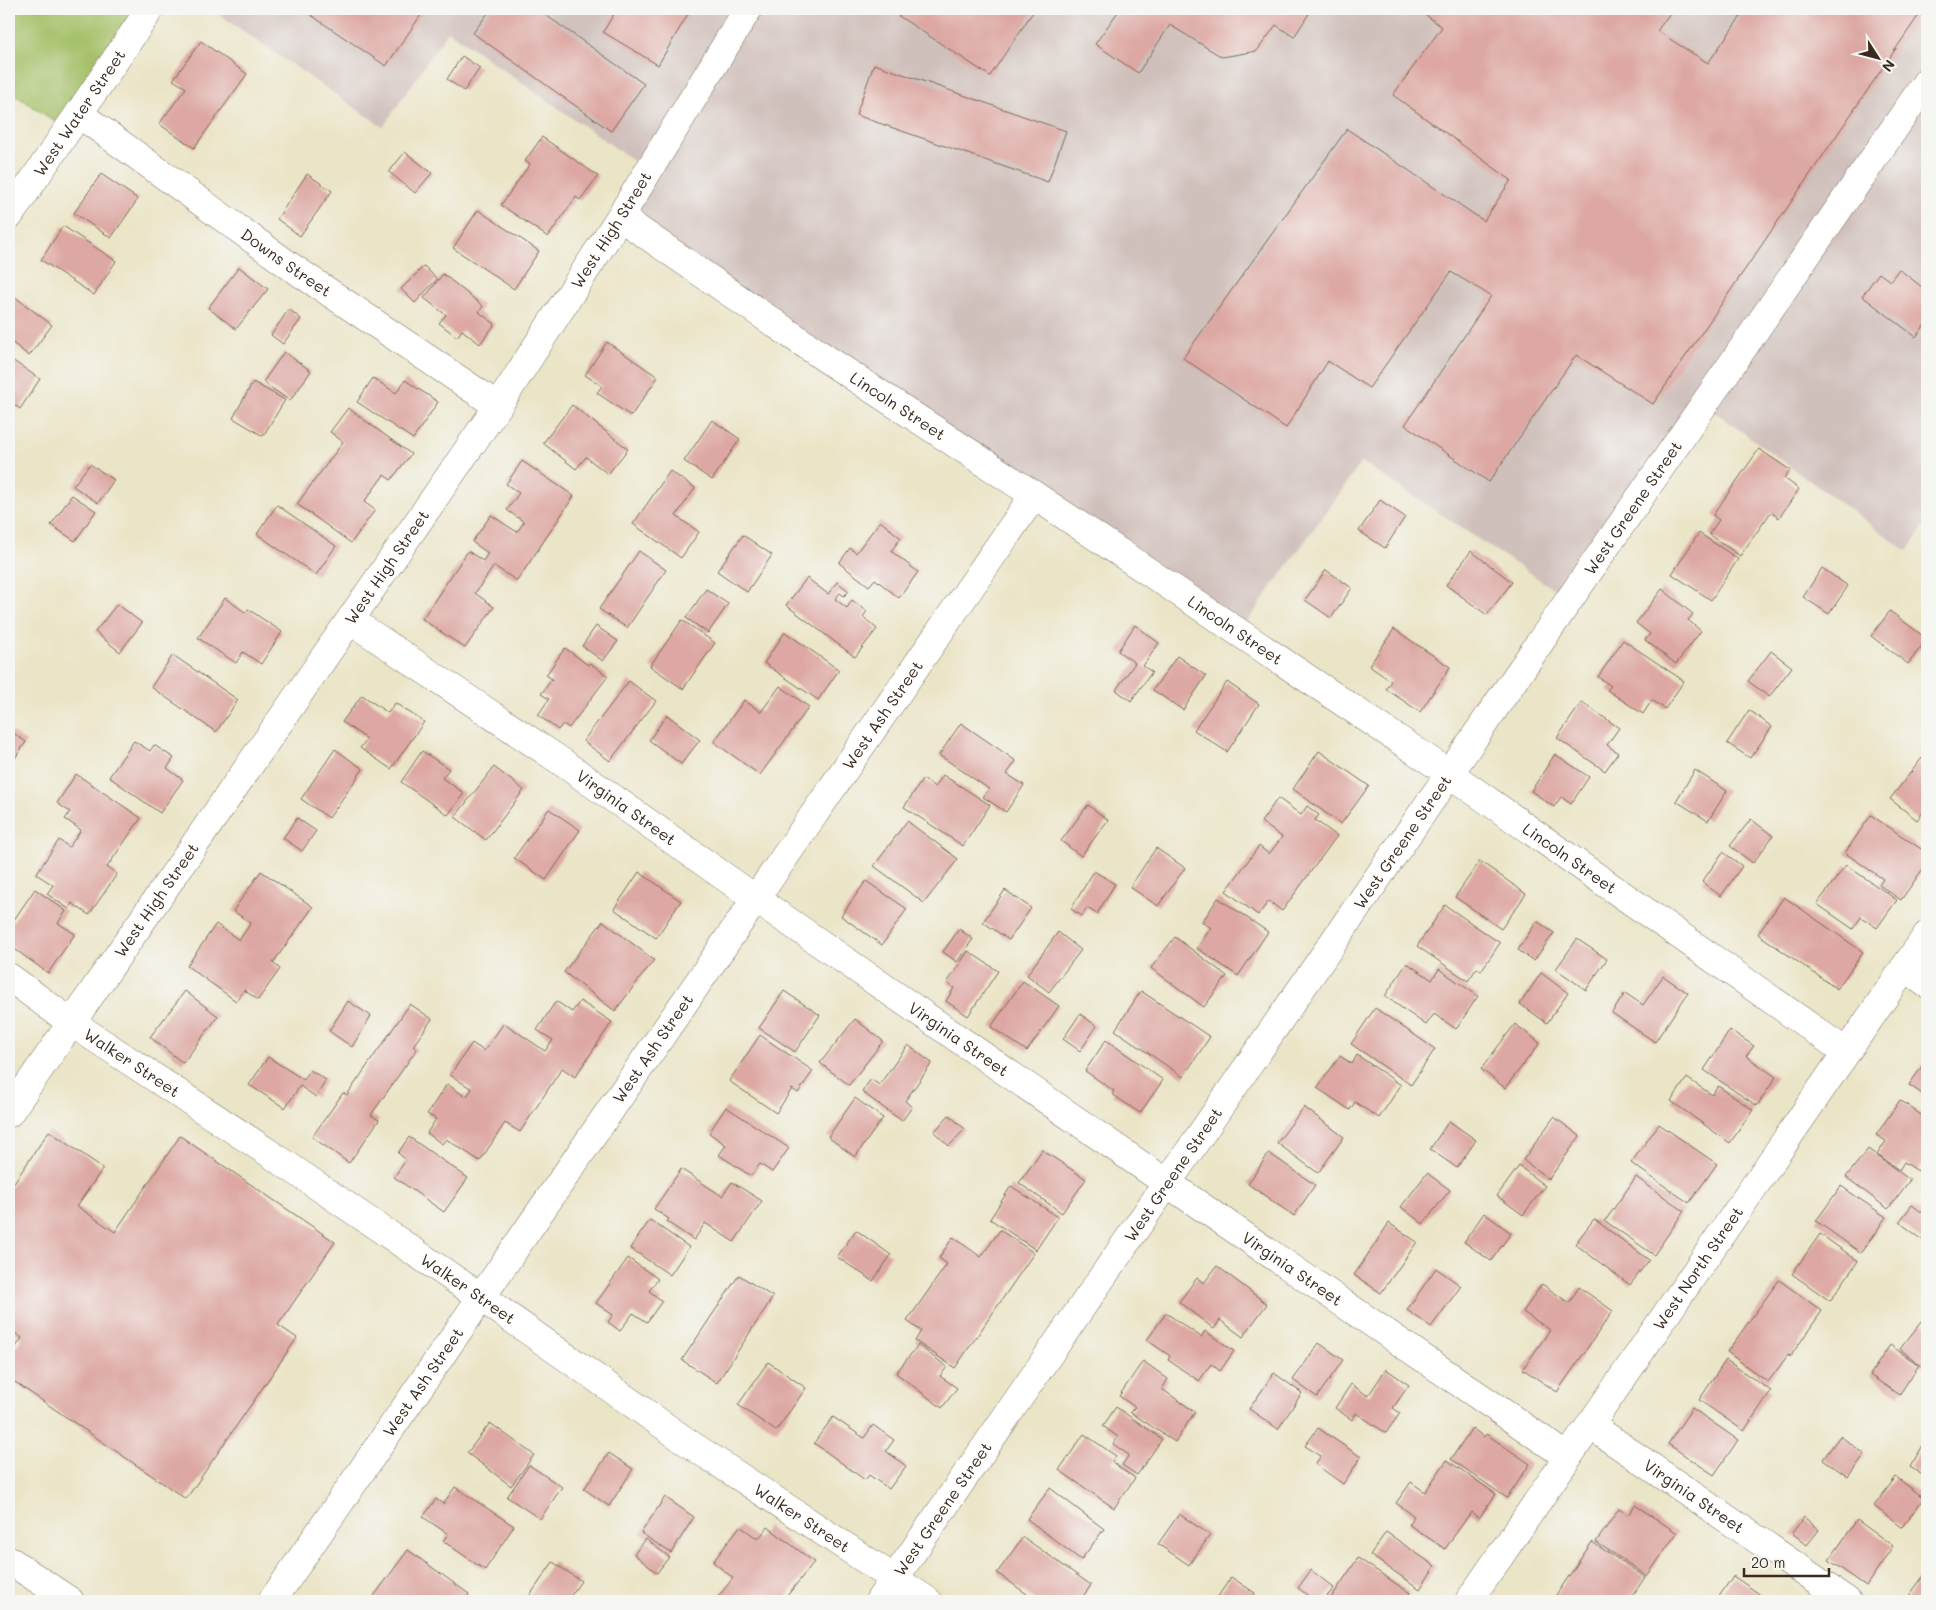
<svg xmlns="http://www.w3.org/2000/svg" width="1936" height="1610" font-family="Mali,sans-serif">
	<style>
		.industrial { fill: #d0c0bb }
		.green { fill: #a4c067; stroke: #707542 }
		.building { fill: #dda7a3 }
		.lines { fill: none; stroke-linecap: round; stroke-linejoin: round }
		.minor-casing { stroke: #796b5a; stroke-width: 29 }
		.minor { stroke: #fff; stroke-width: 28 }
		.labels { text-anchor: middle; stroke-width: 4.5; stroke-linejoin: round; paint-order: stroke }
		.street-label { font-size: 16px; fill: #3b2a1e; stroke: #f6f6f2 }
	</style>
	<rect width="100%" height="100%" fill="#f6f6f2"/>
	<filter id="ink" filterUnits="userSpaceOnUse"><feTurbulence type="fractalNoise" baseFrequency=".02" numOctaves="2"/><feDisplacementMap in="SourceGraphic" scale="10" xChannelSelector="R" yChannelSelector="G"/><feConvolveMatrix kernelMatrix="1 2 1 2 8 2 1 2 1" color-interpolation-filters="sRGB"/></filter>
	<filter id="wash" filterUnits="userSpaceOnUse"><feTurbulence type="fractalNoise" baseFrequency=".0096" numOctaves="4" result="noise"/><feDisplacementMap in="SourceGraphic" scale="20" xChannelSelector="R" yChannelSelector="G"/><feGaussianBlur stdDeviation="1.12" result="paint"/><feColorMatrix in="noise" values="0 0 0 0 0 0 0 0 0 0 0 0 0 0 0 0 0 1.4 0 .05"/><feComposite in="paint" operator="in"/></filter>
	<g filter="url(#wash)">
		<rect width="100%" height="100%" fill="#ebe5c8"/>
		<path class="industrial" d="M211,9h1716v513l-20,29 -202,-146 -135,195 -208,-138 -123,171 -619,-416 28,-46 -200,-140 -65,96z"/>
		<path class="green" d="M9,9h141l-82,121 -59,-39z"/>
		<g id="blocks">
			<g class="building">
				<path d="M302,9h123l-39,57z"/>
				<path d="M491,9h46l107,75 -33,47 -138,-98z"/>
				<path d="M617,9h74l-33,56 -55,-33z"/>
				<path d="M888,9h147l-45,67z"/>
				<path d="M1120,9h192l-18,28 -18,-12 -19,26 -35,6 -52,-32 -32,48 -43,-29z"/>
				<path d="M1420,9h253l-16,22 51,32 38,-54h177l-270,395 -77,-49 -87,127 -84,-57 86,-129 -40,-24 -82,116 -41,-27 -42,67 -103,-70 164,-229 137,92 27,-41 -118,-85 49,-68 -23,-17z"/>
				<path d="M201,41l46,33 -53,74 -35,-24 27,-36 -13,-8z"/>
				<path d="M462,56l18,12 -16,23 -17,-12z"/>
				<path d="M874,64l192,67 -18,51 -192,-67z"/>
				<path d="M542,137l56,39 -18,24 -4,-3 -28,40 -47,-32 29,-41 -5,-3z"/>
				<path d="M405,152l27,21 -17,20 -26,-21z"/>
				<path d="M101,174l37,25 -27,39 -37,-25z"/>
				<path d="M307,174l25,17 -32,45 -23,-17z"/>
				<path d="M478,210l61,41 -25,38 -61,-41z"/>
				<path d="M63,226l53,35 -22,34 -53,-35z"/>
				<path d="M424,266l13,13 -22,24 -14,-14z"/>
				<path d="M239,267l29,22 -32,40 -28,-21z"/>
				<path d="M1899,269l28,22v31l-11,15 -54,-41 17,-23 11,8z"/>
				<path d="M443,274l40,32 -4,6 16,12 -15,20 -18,-14 -5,7 -18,-14 7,-8 -22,-17z"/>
				<path d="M15,297l37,28 -23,31 -20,-16v-35z"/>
				<path d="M289,309l12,10 -18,25 -12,-9z"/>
				<path d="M607,342l51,35 -27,39 -34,-23 5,-7 -17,-11z"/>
				<path d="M284,352l27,19 -21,30 -27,-19z"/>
				<path d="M9,358l31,21 -20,30 -11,-8z"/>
				<path d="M373,378l23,15 9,-13 33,22 -25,37 -56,-37z"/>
				<path d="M253,382l32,18 -22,36 -30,-18z"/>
				<path d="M572,405l56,44 -20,25 -22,-17 -10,12 -33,-26z"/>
				<path d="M348,408l63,46 -20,26 -7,-5 -20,27 11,8 -24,33 -54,-39 46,-62 -13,-10z"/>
				<path d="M712,420l28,19 -28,41 -28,-19z"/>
				<path d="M1759,449l31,21 -6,8 15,11 -20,29 -8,-6 -31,44 -31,-22 10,-14 -6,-5z"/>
				<path d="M522,461l52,35 -57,85 -23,-15 -19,27 19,14 -29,41 -43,-29 46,-68 15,10 5,-8 -16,-11 19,-27 26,17 7,-10 -17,-12 12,-17 -13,-9z"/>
				<path d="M90,464l24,16 -16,23 -25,-17z"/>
				<path d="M670,471l25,17 -19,28 23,16 -18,26 -48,-34z"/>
				<path d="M72,495l24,16 -21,30 -24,-16z"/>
				<path d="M1380,500l25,17 -20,31 -26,-17z"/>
				<path d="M277,505l59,41 -20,29 -59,-41z"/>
				<path d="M880,521l21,17 -10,13 27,21 -19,26 -24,-19 -6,7 -30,-23 11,-15 6,5z"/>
				<path d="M1699,533l39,26 -27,41 -39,-26z"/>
				<path d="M743,535l29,20 -25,37 -30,-21z"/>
				<path d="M639,551l27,19 -39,58 -28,-19z"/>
				<path d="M1471,551l41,31 -25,33 -41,-30z"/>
				<path d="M1822,568l26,18 -19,28 -26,-17z"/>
				<path d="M1326,570l26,18 -21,30 -26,-18z"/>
				<path d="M807,578l21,16 9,-12 12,9 -5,5 -4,-3 -5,6 12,9 5,-8 15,11 -4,6 14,12 -22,28 -69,-52z"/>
				<path d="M706,589l22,15 -20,29 -22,-15z"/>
				<path d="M1662,589l31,25 -5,6 13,11 -25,33 -31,-24 5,-6 -14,-11z"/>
				<path d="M225,598l20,14 3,-3 34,23 -21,32 -18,-12 -7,11 -38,-25z"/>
				<path d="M117,604l25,19 -22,29 -25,-20z"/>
				<path d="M1890,611l37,28 -19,25 -37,-28z"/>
				<path d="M682,620l33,23 -32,46 -33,-23z"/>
				<path d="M1135,625l24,18 -16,23 9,6 -21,29 -15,-11 19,-27 -17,-12z"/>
				<path d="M596,626l22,15 -15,20 -21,-15z"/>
				<path d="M1394,629l56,38 -30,45 -34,-23 5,-8 -22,-15z"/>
				<path d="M785,632l54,38 -21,30 -54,-37z"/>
				<path d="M1623,640l61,41 -19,28 -13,-9 -9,14 -36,-24 4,-4 -13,-9z"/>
				<path d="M565,648l23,17 2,-2 18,13 -39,52 -6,-4 -5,6 -20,-15 11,-16 -8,-5 11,-15 -6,-4z"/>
				<path d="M1771,651l21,16 -23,30 -21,-16z"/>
				<path d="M173,655l65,45 -22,32 -65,-45z"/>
				<path d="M1177,656l29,20 -23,34 -30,-20z"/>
				<path d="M629,681l27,20 -46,60 -27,-20z"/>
				<path d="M1227,682l32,22 -32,48 -33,-22z"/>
				<path d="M780,686l29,21 -49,68 -46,-33 30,-42 17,12z"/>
				<path d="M362,695l26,18 7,-10 29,19 -33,47 -31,-21 7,-9 -25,-17z"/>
				<path d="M1582,702l37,26 -12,17 11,8 -13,18 -48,-33z"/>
				<path d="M1749,710l23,17 -22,31 -23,-15z"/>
				<path d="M667,715l33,25 -19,24 -32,-24z"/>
				<path d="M961,723l55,38 -9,13 17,11 -18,27 -23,-15 6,-8 -50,-34z"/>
				<path d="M9,730l17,12 -17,25z"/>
				<path d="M134,741l16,10 4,-6 20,13 -7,10 16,12 -23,33 -51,-36z"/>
				<path d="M335,749l28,20 -34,49 -28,-19z"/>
				<path d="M422,751l27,18 -7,9 22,15 -16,22 -47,-33z"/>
				<path d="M1319,751l50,35 -28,38 -48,-35z"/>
				<path d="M1555,754l34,23 -18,27 -10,-7 -7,10 -23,-16z"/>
				<path d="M1922,758l5,5v45l-10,12 -27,-21z"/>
				<path d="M494,767l30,23 -38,50 -31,-23z"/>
				<path d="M1695,770l32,21 -19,30 -32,-20z"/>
				<path d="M76,774l65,44 -34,49 10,7 -28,41 -17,-12 -3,6 -22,-15 6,-9 -17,-11 23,-34 10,7 12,-17 -16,-11 5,-7 -13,-9z"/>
				<path d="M943,775l47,30 -27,41 -59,-39 19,-28 12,8z"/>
				<path d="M1278,798l23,17 6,-9 12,9 -4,5 22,16 -55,75 -13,-10 -11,14 -32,-24 33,-45 10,8 13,-17 -21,-15z"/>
				<path d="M1088,805l20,15 -27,36 -20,-15z"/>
				<path d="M549,809l31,21 -34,50 -32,-22z"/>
				<path d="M1871,815l56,38v10l-26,37 -22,-15 4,-6 -38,-26z"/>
				<path d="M297,818l19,13 -14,20 -19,-13z"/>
				<path d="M1751,819l22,17 -20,27 -23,-17z"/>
				<path d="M907,821l51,38 -34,44 -50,-37z"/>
				<path d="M1156,848l29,20 -27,38 -28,-19z"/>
				<path d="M1723,852l19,14 -21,30 -19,-14z"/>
				<path d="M1480,861l46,33 -25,35 -46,-32z"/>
				<path d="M1846,865l51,35 -20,28 -16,-11 -8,12 -36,-25z"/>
				<path d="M261,871l52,36 -40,56 7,6 -22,31 -14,-10 -8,11 -49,-35 29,-42 23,16 12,-17 -18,-12z"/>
				<path d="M1094,871l21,13 -18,30 -10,-6 -5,8 -11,-7z"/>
				<path d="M639,872l42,29 -25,37 -42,-29z"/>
				<path d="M866,881l41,28 -25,36 -41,-29z"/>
				<path d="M35,889l31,22 -8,12 17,11 -27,39 -39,-28v-18z"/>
				<path d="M1005,890l26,18 -22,32 -26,-18z"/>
				<path d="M1784,897l79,55 -26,37 -79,-55z"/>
				<path d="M1218,898l50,34 -30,44 -41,-28 14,-20 -9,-6z"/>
				<path d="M1445,905l55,38 -19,28 -4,-3 -9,13 -51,-35z"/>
				<path d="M603,921l51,39 -39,51 -51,-39z"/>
				<path d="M1537,921l17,12 -20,28 -16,-11z"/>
				<path d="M959,929l14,10 -16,23 -14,-10z"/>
				<path d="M1058,932l23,18 -32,42 -22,-17z"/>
				<path d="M1175,937l52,39 -23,31 -53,-39z"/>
				<path d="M1577,939l30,20 -21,31 -30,-21z"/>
				<path d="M968,951l30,20 -30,45 -22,-15 8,-13 -7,-5z"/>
				<path d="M1407,963l25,17 7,-11 39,27 -22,33 -22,-15 -8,11 -41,-29z"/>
				<path d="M1541,973l27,20 -21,30 -27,-19z"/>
				<path d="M1663,976l25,17 -33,49 -43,-29 13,-20 18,12z"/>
				<path d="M1023,981l36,25 -32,45 -36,-24z"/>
				<path d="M185,991l33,25 -35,47 -33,-26z"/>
				<path d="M784,991l36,24 -25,37 -36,-24z"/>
				<path d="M1141,991l69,46 -27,40 -68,-47z"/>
				<path d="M348,1001l23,15 -19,31 -23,-16z"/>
				<path d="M556,1001l16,11 8,-11 32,21 -37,55 -13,-9 -42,64 -15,-9 -25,38 -34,-22 -4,5 -15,-11 9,-14 -9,-5 20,-30 19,13 6,-8 -22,-14 22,-32 12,8 20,-28 41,28 8,-11 -16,-10z"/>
				<path d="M410,1004l22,15 -19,27 4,3 -46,66 8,5 -30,43 -37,-26 31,-44 4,2z"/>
				<path d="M1375,1008l60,41 -24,36 -60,-41z"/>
				<path d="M1080,1014l17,12 -17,25 -17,-12z"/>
				<path d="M855,1019l28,22 -34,44 -29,-22z"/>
				<path d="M1515,1024l25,19 -35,45 -24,-19z"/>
				<path d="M1730,1030l24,16 -8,10 30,21 -19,29 -53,-36z"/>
				<path d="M760,1035l53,36 -15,22 -6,-4 -16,24 -47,-32z"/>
				<path d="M1106,1040l57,40 -23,33 -28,-19 2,-3 -29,-20z"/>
				<path d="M908,1045l24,18 -27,38 7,6 -10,14 -40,-29 9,-13 8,6z"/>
				<path d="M1357,1055l44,30 -22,33 -24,-16 -5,8 -33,-22 23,-32 12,8z"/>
				<path d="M268,1057l36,23 6,-10 16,10 -10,17 -16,-11 -15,22 -36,-23z"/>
				<path d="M1927,1059v38l-18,-12z"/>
				<path d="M1687,1078l25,17 6,-9 35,24 -23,33 -59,-42z"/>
				<path d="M855,1098l28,20 -28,39 -27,-20z"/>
				<path d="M1900,1100l27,19v38l-9,14 -14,-9 -5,8 -22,-15 9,-14 -10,-6z"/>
				<path d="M726,1107l63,41 -17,24 -12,-8 -9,12 -32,-21 7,-10 -17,-12z"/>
				<path d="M1304,1107l40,30 -26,36 -41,-30z"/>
				<path d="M949,1115l16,14 -16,17 -15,-14z"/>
				<path d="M1554,1117l26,19 -31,43 -26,-19z"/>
				<path d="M1449,1121l27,19 -19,28 -27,-19z"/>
				<path d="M1659,1124l58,40 -28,39 -58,-40z"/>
				<path d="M49,1131l54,37 -26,38 38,26 65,-96 155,106 -57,83 19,13 -111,161 -177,-121v-21l13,-19 -13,-9v-139z"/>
				<path d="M409,1137l59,41 -24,34 -50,-35 12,-17 -8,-7z"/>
				<path d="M1868,1149l42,31 -22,29 -42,-32z"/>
				<path d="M1042,1150l44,29 -24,34 -43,-30z"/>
				<path d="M1269,1153l46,32 -21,31 -46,-32z"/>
				<path d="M1519,1166l26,20 -22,29 -26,-19z"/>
				<path d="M681,1169l41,27 10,-14 30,19 -28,41 -29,-19 -11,17 -27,-18 2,-3 -15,-10z"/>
				<path d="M1427,1173l23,17 -27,34 -22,-17z"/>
				<path d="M1636,1177l48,34 -30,44 -49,-34z"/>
				<path d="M1011,1186l47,31 -22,33 -46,-31z"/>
				<path d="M1841,1186l45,31 -25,36 -45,-32z"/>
				<path d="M1912,1205l15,11v27l-28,-21z"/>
				<path d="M1484,1213l27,20 -20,28 -27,-19z"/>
				<path d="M1594,1219l55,41 -19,25 -55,-41z"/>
				<path d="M650,1220l39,27 -19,28 -40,-27z"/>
				<path d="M1389,1223l28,19 -36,51 -27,-18z"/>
				<path d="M856,1230l35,25 -18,26 -36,-24z"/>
				<path d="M1000,1230l34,23 -79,115 -40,-27 6,-10 -14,-10 40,-57 -8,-6 14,-21 28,20z"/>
				<path d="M1820,1234l38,27 -28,40 -38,-27z"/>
				<path d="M628,1258l30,21 -9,12 13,10 -15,21 -14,-9 -13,18 -12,-9 5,-7 -17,-12z"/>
				<path d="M1217,1266l50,38 -24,33 -23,-17 -6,9 -35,-27 18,-24 7,5z"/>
				<path d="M1436,1268l25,18 -30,41 -24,-17z"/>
				<path d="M739,1275l34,22 -56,86 -35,-23z"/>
				<path d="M1779,1280l43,31 -32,46 -2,-2 -20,27 -41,-30z"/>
				<path d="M1542,1284l27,19 10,-16 34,24 -56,81 -34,-23 27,-39 -27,-18z"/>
				<path d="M1166,1313l35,24 4,-6 29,20 -14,20 -9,-7 -12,17 -31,-21 2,-4 -23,-16z"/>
				<path d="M1922,1321l5,4v36l-4,6 -23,-18z"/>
				<path d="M1319,1343l24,17 -26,37 -24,-17z"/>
				<path d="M918,1345l29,22 -7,9 17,12 -15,20 -46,-35z"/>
				<path d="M1890,1345l29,20 -20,30 -29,-20z"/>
				<path d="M1726,1360l45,31 -27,40 -45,-31z"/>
				<path d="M1143,1361l25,18 -6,10 33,23 -20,30 -45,-30 5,-5 -16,-11z"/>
				<path d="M768,1362l38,26 -30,43 -38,-26z"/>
				<path d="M1386,1369l23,16 -16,23 7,5 -14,20 -30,-20 -4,7 -17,-12 16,-24 17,12z"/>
				<path d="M1274,1373l28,20 -24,36 -29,-20z"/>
				<path d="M1116,1407l46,32 -25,36 -15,-10 7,-10 -16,-11 5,-7 -15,-11z"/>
				<path d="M1692,1408l46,32 -24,35 -46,-31z"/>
				<path d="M833,1417l31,21 9,-13 21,15 -8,11 20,15 -17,23 -20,-14 -4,5 -51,-37z"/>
				<path d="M490,1423l44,32 -23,31 -44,-33z"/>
				<path d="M1318,1428l43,29 -18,27 -28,-20 6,-8 -16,-10z"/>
				<path d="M1472,1428l12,9 2,-3 44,30 -23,34 -56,-39z"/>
				<path d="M1084,1434l32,22 -4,6 23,16 -21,30 -55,-38z"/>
				<path d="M1840,1436l25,18 -17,23 -25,-18z"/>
				<path d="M1925,1442l2,2v34l-17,-11z"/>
				<path d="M609,1453l24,16 -24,37 -25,-17z"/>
				<path d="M1447,1460l49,34 -17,24 -8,-6 -26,37 -37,-25 6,-8 -18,-13 15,-21 14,10z"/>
				<path d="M529,1465l33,22 -22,32 -33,-22z"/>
				<path d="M1896,1477l28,21 -22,29 -28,-21z"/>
				<path d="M455,1487l59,39 -29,44 -42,-29 5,-7 -25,-17 13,-18 7,5z"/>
				<path d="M1050,1488l54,41 -23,31 -54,-41z"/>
				<path d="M665,1497l29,20 -23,36 -30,-20z"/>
				<path d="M1635,1505l42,28 -30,43 -51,-34 23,-33 9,6z"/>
				<path d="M1179,1514l31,21 -21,30 -31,-21z"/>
				<path d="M1804,1517l15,13 -12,15 -15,-12z"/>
				<path d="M1857,1520l36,26 -27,40 -37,-26z"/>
				<path d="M740,1526l18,13 10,-12 46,35 -31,39h-68l18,-23 -20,-16z"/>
				<path d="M1386,1532l49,34 -15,23 -50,-34z"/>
				<path d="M1023,1537l68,48 -11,16h-43l-40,-28z"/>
				<path d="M646,1539l23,18 -12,16 -23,-19z"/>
				<path d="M1592,1542l53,35 -16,24h-77z"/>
				<path d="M408,1550l61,44 -5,7h-83l-7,-5z"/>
				<path d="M1358,1558l52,35 -6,8h-68l-5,-3z"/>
				<path d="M553,1562l28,19 -14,20h-41z"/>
				<path d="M1311,1570l23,18 -11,13h-8l-17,-13z"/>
				<path d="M1927,1571v30h-18l-3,-1z"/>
				<path d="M1733,1576l28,19 -5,6h-40z"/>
				<path d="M1231,1577l24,16 -6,8h-34z"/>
				<path d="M9,1595l9,6h-9z"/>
			</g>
		</g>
	</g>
	<g filter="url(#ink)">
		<use href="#blocks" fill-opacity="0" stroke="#796b5a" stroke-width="1"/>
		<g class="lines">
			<defs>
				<g id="minor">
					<path id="s1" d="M79,114l211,152 208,140"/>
					<path id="s2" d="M9,216l141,-207"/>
					<path id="s3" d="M620,217l205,141 209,137 416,279 396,278"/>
					<path id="s4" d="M350,620l209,140 197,139 411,284 401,274"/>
					<path d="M1904,968l23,16"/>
					<path id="s5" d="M9,977l63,46 209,138 201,137 208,146 238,157"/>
					<path id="s6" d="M9,1113l489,-707 122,-189 128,-208"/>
					<path id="s7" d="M1590,1425l257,176"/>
					<path d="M9,1560l61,41"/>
					<path id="s8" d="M272,1601l762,-1106"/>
					<path id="s9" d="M879,1601l1048,-1520"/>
					<path id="s10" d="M1469,1601l458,-666"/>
				</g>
			</defs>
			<use href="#minor" class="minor-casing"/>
			<use href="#minor" class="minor"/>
		</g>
	</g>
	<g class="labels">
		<g class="street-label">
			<text dy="6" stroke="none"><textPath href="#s2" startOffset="125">West Water Street</textPath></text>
			<text dy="6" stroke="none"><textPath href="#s6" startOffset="1069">West High Street</textPath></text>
			<text dy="6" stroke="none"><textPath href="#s1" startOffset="255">Downs Street</textPath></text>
			<text dy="6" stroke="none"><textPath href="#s3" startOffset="336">Lincoln Street</textPath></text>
			<text dy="6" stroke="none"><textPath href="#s9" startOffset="1328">West Greene Street</textPath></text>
			<text dy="6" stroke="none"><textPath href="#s6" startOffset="664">West High Street</textPath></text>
			<text dy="6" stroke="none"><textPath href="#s3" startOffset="741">Lincoln Street</textPath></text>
			<text dy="6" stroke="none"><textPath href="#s8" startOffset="1076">West Ash Street</textPath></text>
			<text dy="6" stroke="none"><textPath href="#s4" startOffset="334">Virginia Street</textPath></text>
			<text dy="6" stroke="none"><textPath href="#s9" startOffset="922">West Greene Street</textPath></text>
			<text dy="6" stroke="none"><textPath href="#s3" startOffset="1146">Lincoln Street</textPath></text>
			<text dy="6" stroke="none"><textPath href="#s6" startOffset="259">West High Street</textPath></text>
			<text dy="6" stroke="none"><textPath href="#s4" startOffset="739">Virginia Street</textPath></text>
			<text dy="6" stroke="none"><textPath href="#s8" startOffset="671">West Ash Street</textPath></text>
			<text dy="6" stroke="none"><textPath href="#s5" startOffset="150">Walker Street</textPath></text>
			<text dy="6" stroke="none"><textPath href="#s9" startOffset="518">West Greene Street</textPath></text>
			<text dy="6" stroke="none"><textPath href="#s10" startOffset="404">West North Street</textPath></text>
			<text dy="6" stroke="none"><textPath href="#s4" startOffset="1144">Virginia Street</textPath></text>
			<text dy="6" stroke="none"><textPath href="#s5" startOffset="555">Walker Street</textPath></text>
			<text dy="6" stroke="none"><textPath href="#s8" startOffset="266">West Ash Street</textPath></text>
			<text dy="6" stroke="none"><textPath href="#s7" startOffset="126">Virginia Street</textPath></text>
			<text dy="6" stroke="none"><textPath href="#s9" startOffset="112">West Greene Street</textPath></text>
			<text dy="6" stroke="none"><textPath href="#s5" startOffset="960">Walker Street</textPath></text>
		</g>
	</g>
	<rect width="1936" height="1610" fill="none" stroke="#f6f6f2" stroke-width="30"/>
	<g transform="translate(1878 58) rotate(126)" stroke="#f6f6f2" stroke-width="4" paint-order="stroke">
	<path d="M0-4L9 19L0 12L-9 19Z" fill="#3b2a1e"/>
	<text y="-8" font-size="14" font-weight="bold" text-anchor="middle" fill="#3b2a1e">N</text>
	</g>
	<path d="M1744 1568v8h85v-8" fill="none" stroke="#3b2a1e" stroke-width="2.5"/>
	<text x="1751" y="1568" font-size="15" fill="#3b2a1e" stroke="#f6f6f2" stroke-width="4" paint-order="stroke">20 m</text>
</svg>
